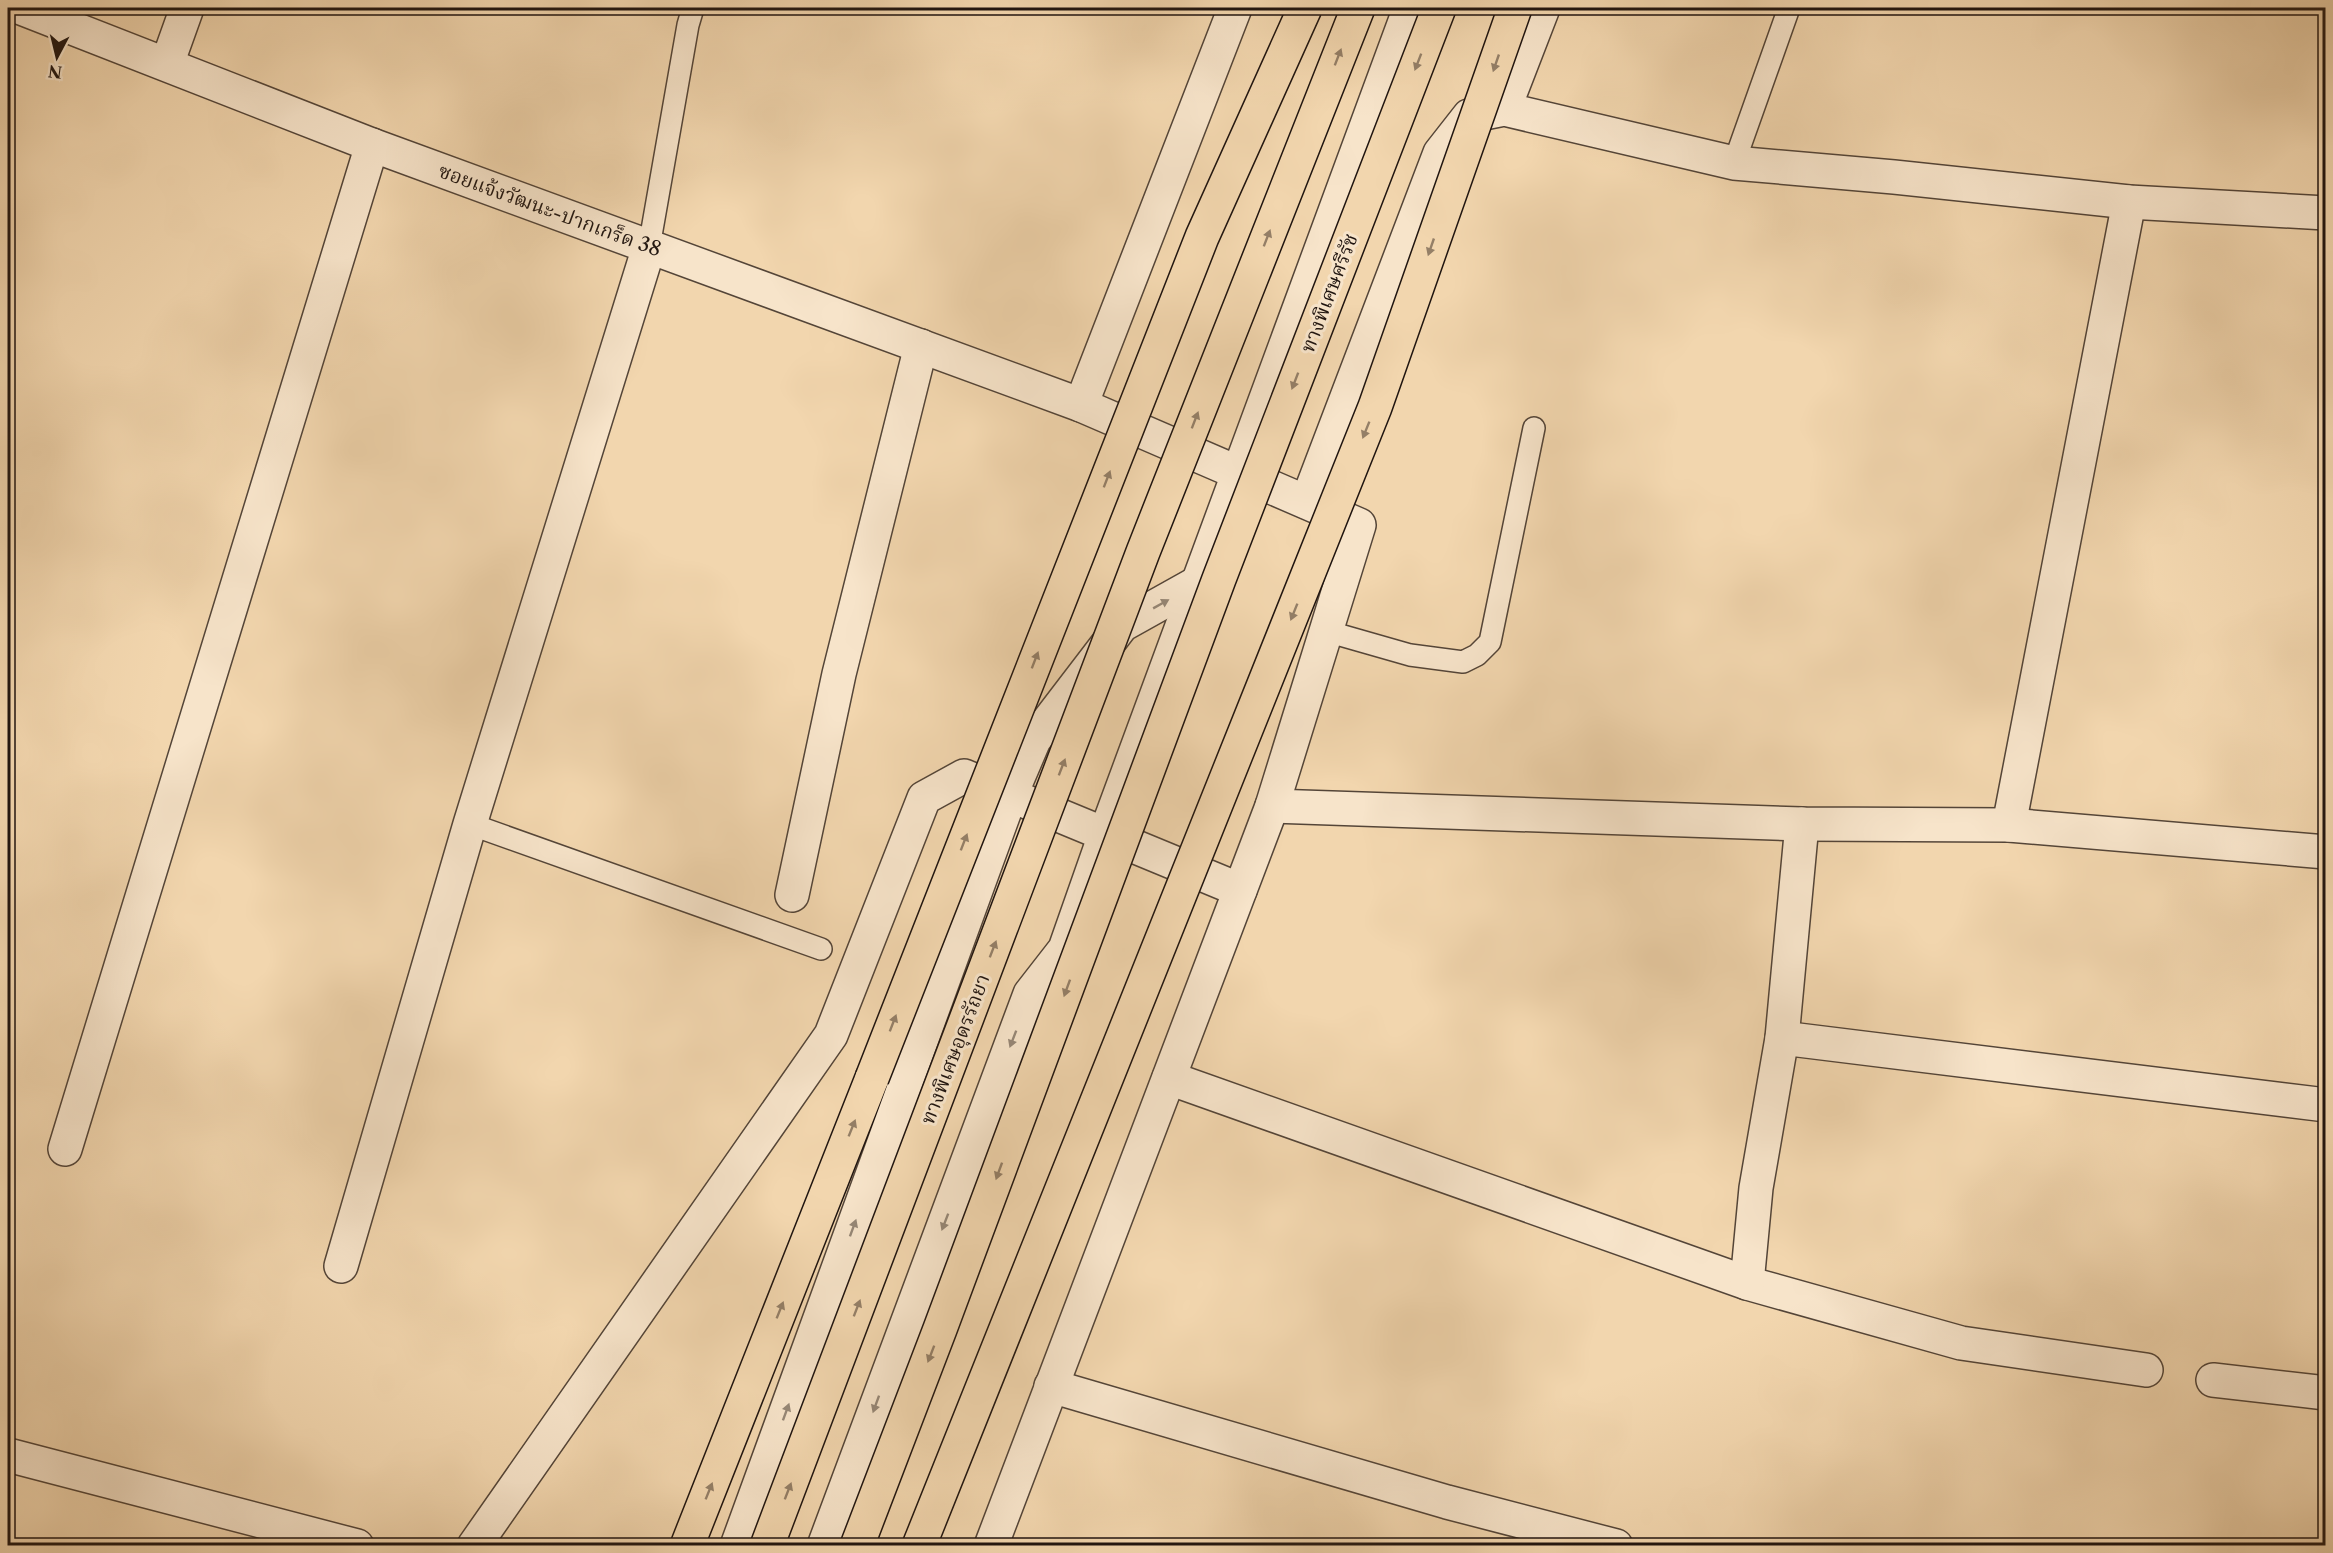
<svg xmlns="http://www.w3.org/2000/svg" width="2333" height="1553" font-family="'Libre Caslon Text','Noto Serif Thai',serif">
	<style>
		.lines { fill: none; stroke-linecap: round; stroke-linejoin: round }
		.service-casing { stroke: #544538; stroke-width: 24 }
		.minor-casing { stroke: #544538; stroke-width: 36 }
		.motorway-casing { stroke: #201510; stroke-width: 36 }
		.service { stroke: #f7e4ca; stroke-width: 21 }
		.minor { stroke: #f7e4ca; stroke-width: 33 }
		.motorway { stroke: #f2d6ae; stroke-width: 33 }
		.motorway-bridge-casing { stroke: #201510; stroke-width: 36; stroke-linecap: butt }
		.motorway-bridge { stroke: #f2d6ae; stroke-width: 33 }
		.oneway { fill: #947f67 }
		.oneway2 { fill: #968776 }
		.labels { text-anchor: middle; stroke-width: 6; stroke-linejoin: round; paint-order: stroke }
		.street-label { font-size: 20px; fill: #201510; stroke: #f7e4ca }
	</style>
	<rect width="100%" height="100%" fill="#f2d6ae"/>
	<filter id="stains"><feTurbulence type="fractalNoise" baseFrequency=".00333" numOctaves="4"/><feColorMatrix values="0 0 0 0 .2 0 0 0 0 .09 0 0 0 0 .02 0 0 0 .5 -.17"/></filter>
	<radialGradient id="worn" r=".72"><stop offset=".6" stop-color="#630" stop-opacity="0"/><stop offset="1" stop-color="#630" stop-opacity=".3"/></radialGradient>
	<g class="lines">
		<defs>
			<g id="service">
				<path d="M1734,163l55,-155"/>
				<path d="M649,247l39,-222 5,-17"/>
				<path d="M1326,631l84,24 53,7 14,-7 13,-13 44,-214"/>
				<path d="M470,824l351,125"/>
			</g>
			<g id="minor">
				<path d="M21,8l351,137 709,260 278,120 -87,281 -281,740"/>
				<path d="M167,64l20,-56"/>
				<path d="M1504,109l39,-101"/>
				<path d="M1081,405l154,-397"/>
				<path d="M1307,502l133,-349 29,-37 35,-7 230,54 160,14 235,25 197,11"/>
				<path d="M1272,806l530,18 207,1 317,27"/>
				<path d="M2009,825l120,-623"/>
				<path d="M792,895l47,-221 82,-328"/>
				<path d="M1782,1038l544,67"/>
				<path d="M1169,1078l578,205 214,60 185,27"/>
				<path d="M65,1149l307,-1004"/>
				<path d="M341,1266l129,-442 179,-577"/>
				<path d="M1747,1283l9,-95 26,-150 20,-214"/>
				<path d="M2213,1380l113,13"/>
				<path d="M1051,1386l396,116 169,44"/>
				<path d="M8,1455l349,91"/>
				<path d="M474,1546l357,-511 93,-237 40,-22 276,114"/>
				<path d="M737,1546l274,-752 23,-54 88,-115 77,-43"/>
				<path d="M824,1546l206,-552 35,-45 40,-114 305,-827"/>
			</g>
			<path id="motorway" d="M687,1546l185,-468"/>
		</defs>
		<use href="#service" class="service-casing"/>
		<use href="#minor" class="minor-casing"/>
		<use href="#motorway" class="motorway-casing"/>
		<use href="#service" class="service"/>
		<use href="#minor" class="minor"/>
		<use href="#motorway" class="motorway"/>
		<defs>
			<g id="motorway-bridge">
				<path d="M872,1078l330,-841 103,-229"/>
				<path d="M767,1546l376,-994 215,-544"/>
				<path d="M857,1546l83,-217 279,-750 220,-571"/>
				<path d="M919,1546l456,-1139 140,-399"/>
			</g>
		</defs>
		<use href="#motorway-bridge" class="motorway-bridge-casing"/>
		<use href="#motorway-bridge" class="motorway-bridge"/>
	</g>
	<defs><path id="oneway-solid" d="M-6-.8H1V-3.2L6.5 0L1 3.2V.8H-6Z" transform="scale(1.5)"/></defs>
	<g class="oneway">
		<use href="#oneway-solid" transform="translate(1338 57) rotate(-69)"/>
		<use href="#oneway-solid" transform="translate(1418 62) rotate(111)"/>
		<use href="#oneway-solid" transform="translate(1496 63) rotate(109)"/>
		<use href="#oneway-solid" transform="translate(1267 238) rotate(-69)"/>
		<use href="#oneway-solid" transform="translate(1431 247) rotate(109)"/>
		<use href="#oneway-solid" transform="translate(1295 381) rotate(111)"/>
		<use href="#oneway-solid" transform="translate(1195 420) rotate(-69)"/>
		<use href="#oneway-solid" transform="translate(1366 430) rotate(112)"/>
		<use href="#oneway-solid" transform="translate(1107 479) rotate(-69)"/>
		<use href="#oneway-solid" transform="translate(1294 612) rotate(112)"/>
		<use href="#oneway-solid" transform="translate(1035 660) rotate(-69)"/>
		<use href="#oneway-solid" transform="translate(1062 767) rotate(-69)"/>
		<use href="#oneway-solid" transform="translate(964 842) rotate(-69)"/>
		<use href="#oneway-solid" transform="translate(993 949) rotate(-69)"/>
		<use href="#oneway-solid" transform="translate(1067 988) rotate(110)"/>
		<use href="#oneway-solid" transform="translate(893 1023) rotate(-69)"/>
		<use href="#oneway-solid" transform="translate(852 1128) rotate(-68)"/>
		<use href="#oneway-solid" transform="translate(999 1171) rotate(110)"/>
		<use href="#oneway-solid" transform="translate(857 1308) rotate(-69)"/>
		<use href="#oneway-solid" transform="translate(780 1310) rotate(-68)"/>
		<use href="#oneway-solid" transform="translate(931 1354) rotate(111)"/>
		<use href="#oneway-solid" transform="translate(709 1491) rotate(-68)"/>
		<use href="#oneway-solid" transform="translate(788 1491) rotate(-69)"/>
	</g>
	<g class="oneway2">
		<use href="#oneway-solid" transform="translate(1161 604) rotate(-29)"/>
		<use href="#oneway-solid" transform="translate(1013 1039) rotate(111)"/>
		<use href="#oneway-solid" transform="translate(945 1222) rotate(111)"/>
		<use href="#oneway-solid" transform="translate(853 1228) rotate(-70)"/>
		<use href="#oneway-solid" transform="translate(876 1404) rotate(110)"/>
		<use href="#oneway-solid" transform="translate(786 1412) rotate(-70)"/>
	</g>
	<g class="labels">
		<g class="street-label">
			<text transform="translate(550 210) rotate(20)" y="7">ซอยแจ้งวัฒนะ-ปากเกร็ด 38</text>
			<text transform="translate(1329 293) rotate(-69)" y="7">ทางพิเศษศรีรัช</text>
			<text transform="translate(955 1049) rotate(-69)" y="7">ทางพิเศษอุดรรัถยา</text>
		</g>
	</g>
	<rect width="2333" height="1553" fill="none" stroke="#f2d6ae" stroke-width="30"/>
	<rect x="9" y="9" width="2315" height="1535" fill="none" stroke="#201510" stroke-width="3"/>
	<rect x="15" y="15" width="2303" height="1523" fill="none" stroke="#201510" stroke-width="1.5"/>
	<g transform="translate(57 57) rotate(187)" stroke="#f7e4ca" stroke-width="4.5" paint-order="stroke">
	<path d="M0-4.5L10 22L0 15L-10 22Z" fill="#201510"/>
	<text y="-9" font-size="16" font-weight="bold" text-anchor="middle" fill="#201510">N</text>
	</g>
	<rect width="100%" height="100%" filter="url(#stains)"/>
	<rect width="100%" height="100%" fill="url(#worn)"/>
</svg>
